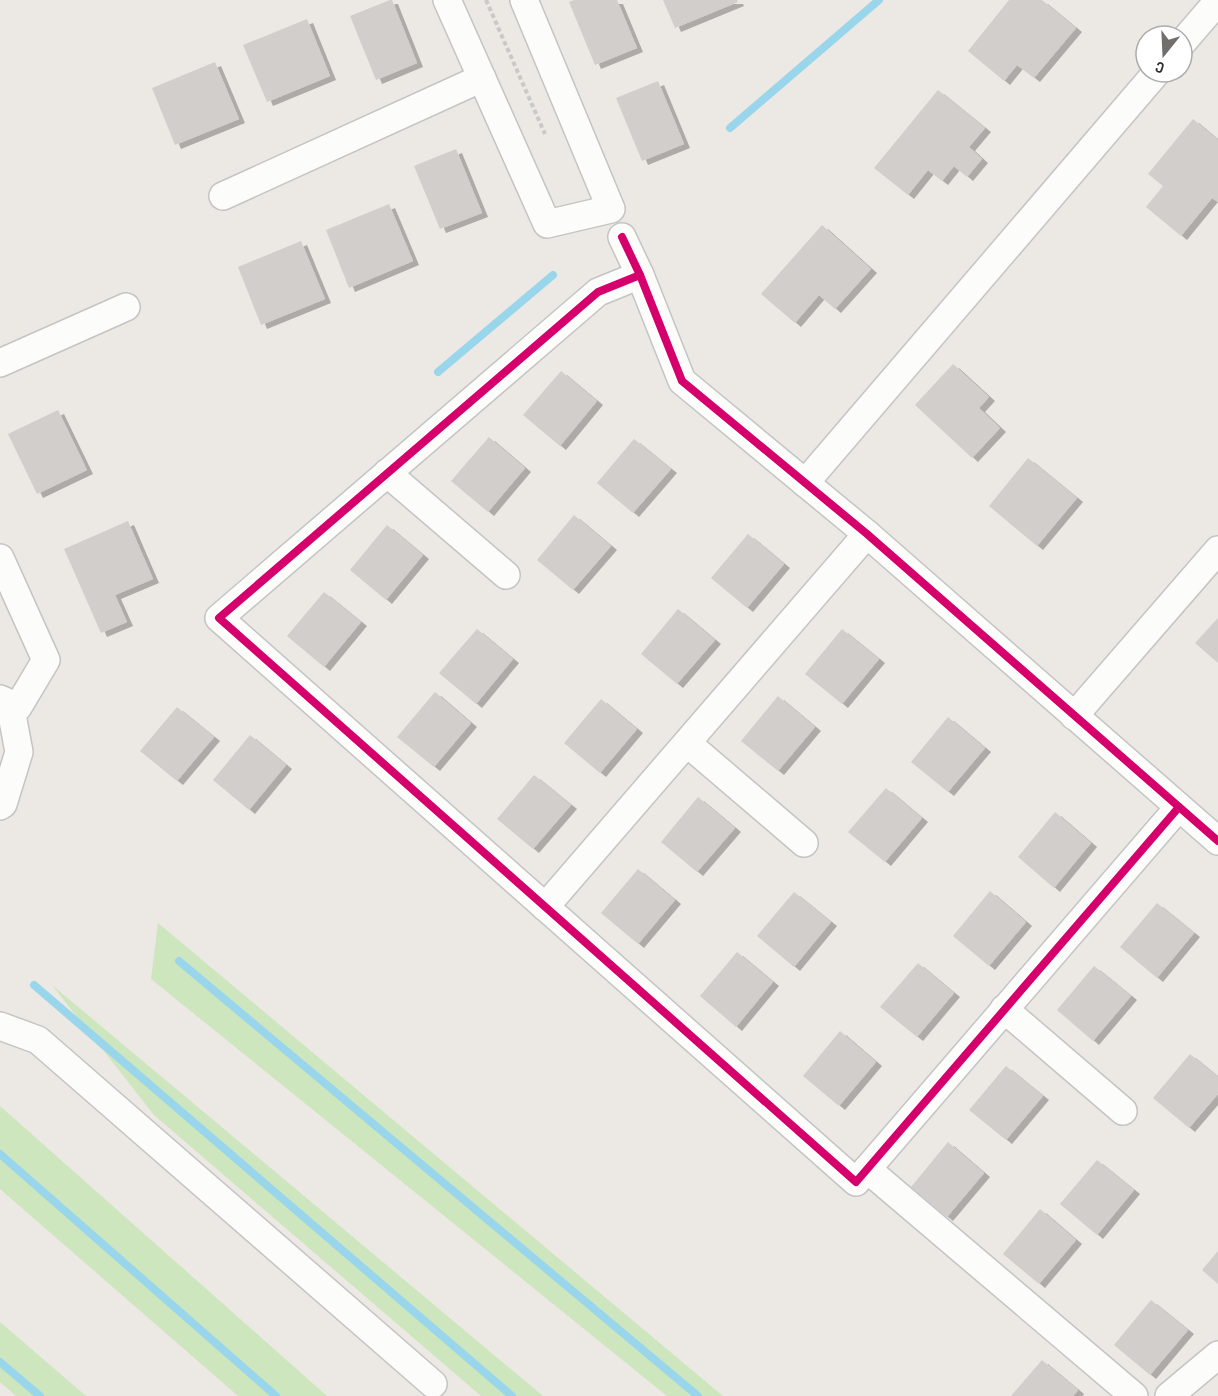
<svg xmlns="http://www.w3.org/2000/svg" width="1218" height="1396" font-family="'Sofia Sans Condensed',sans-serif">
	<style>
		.green { fill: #cee6be }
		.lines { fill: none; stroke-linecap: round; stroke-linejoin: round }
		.stream { stroke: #99d6ec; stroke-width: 8 }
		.building { fill: #d1cecb; filter: url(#shadow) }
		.minor-casing { stroke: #c5c4c5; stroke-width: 30 }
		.path { stroke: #c9c9c8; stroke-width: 4; stroke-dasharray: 4.5 3; stroke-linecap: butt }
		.minor { stroke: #fcfcfb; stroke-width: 27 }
		.cycleway-casing { stroke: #fff; stroke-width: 11 }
		.cycleway { stroke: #d6006c; stroke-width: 8 }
	</style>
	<defs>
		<filter id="shadow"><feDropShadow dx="6" dy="4" stdDeviation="0" flood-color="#0004"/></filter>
	</defs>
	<rect width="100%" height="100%" fill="#ece8e4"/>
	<g class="green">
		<path d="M158,923l565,473h-56l-516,-417z"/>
		<path d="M52,985l491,411h-62l-327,-281z"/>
		<path d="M0,1106l327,290h-89l-238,-207z"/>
		<path d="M0,1322l86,74h-70l-16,-14z"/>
	</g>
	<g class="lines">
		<g class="stream">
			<path d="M730,128l149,-128"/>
			<path d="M438,372l115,-97"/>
			<path d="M179,961l519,435"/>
			<path d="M34,985l478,411"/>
			<path d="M0,1154l276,242"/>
			<path d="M0,1362l40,34"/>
		</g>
	</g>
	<g class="building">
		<path d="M390,0h2l25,63 -41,17 -26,-64z"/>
		<path d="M574,0h43l20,48 -42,17 -26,-63z"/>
		<path d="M663,0h74l1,2 -63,26z"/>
		<path d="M1009,0h33l34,28 -42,50 -17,-13 -13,16 -36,-30z"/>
		<path d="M307,19l23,57 -63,26 -24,-57z"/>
		<path d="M215,62l24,57 -64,26 -23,-57z"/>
		<path d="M658,81l26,63 -42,17 -26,-63z"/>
		<path d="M938,90l47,38 -16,19 13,12 -15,18 -13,-11 -12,15 -14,-11 -20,25 -34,-27z"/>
		<path d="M1193,119l25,21v62l-6,-4 -31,38 -35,-29 17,-21 -15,-12z"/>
		<path d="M456,149l26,64 -42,16 -26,-63z"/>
		<path d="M389,204l24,57 -64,27 -23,-58z"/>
		<path d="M822,225l49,44 -36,40 -16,-14 -24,28 -34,-29z"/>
		<path d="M301,241l24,58 -64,26 -23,-58z"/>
		<path d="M953,364l36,33 -10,11 21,20 -28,30 -57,-53z"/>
		<path d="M561,371l36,30 -37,45 -37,-31z"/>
		<path d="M58,410l29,60 -50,24 -29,-60z"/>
		<path d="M489,437l36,31 -37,44 -37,-31z"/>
		<path d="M634,439l37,30 -38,44 -36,-30z"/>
		<path d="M1028,458l49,40 -40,48 -48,-40z"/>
		<path d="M574,515l37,31 -38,44 -36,-30z"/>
		<path d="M128,521l25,58 -38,16 12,27 -26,11 -37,-84z"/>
		<path d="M387,525l36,30 -37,45 -36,-30z"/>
		<path d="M748,534l36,30 -37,44 -36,-30z"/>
		<path d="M324,592l37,30 -37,45 -37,-31z"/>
		<path d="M678,609l37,31 -38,44 -36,-30z"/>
		<path d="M1218,618v45l-23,-20z"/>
		<path d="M477,629l36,30 -37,45 -37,-31z"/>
		<path d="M842,629l37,30 -37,45 -37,-30z"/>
		<path d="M435,692l36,31 -37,44 -37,-30z"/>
		<path d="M778,696l37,31 -37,44 -37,-30z"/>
		<path d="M601,699l36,30 -37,44 -36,-30z"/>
		<path d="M177,707l37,30 -37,44 -37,-30z"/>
		<path d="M948,717l37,31 -37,44 -37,-30z"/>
		<path d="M250,735l36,30 -37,45 -36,-30z"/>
		<path d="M534,775l37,30 -38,44 -36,-30z"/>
		<path d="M886,788l36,30 -37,44 -37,-30z"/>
		<path d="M698,797l37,31 -38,44 -36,-30z"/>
		<path d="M1055,812l36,31 -37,45 -36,-31z"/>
		<path d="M638,869l37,31 -37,44 -37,-31z"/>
		<path d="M990,891l36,31 -37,44 -36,-30z"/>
		<path d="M794,892l37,30 -37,45 -37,-31z"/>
		<path d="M1157,903l37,30 -37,45 -37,-31z"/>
		<path d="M737,952l36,30 -37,45 -36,-31z"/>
		<path d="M918,963l36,30 -37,44 -37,-30z"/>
		<path d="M1094,966l37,30 -38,45 -36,-31z"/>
		<path d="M840,1031l36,31 -37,44 -36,-30z"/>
		<path d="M1190,1054l28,23v17l-29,34 -36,-30z"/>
		<path d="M1006,1066l37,30 -37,44 -37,-30z"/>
		<path d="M948,1142l36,31 -37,44 -36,-30z"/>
		<path d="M1097,1160l37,30 -37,45 -37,-31z"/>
		<path d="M1040,1209l36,31 -37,44 -36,-30z"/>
		<path d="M1218,1251v33l-16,-14z"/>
		<path d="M1151,1300l37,30 -38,45 -36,-30z"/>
		<path d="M1042,1360l36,30 -5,6h-62z"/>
	</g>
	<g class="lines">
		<defs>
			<g id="minor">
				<path d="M447,0l100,224 64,-15 -87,-209"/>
				<path d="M1182,43l36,-42"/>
				<path d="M223,196l259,-118"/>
				<path d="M622,237l18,38 42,106 185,153 351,307"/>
				<path d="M640,275l-42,17 -379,326 637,564 323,-375"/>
				<path d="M0,363l126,-56"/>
				<path d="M387,473l119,102"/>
				<path d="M805,483l352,-411"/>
				<path d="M0,558l46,102 -28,47 -18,-8"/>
				<path d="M1074,716l144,-166"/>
				<path d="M687,743l117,100"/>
				<path d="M0,806l3,-2 16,-52 -9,-48"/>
				<path d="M545,907l322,-373"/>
				<path d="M1004,1009l119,102"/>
				<path d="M0,1026l38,14 395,344"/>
				<path d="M867,1169l267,227"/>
				<path d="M1169,1396l49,-41"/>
			</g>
		</defs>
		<use href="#minor" class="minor-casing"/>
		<path class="path" d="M486,0l59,134"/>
		<use href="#minor" class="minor"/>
		<defs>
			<g id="cycleway">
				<path d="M622,237l18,38 42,106 185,153 351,307"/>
				<path d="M640,275l-42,17 -379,326 637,564 323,-375"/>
			</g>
		</defs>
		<use href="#cycleway" class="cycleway-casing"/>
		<use href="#cycleway" class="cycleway"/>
	</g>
	<g transform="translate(1164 54) rotate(198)"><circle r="28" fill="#ffffff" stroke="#ababab" stroke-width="1.5"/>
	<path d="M0-4.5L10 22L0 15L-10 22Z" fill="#706f6e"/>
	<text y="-9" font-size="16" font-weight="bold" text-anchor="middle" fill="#2e2e2e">С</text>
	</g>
</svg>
